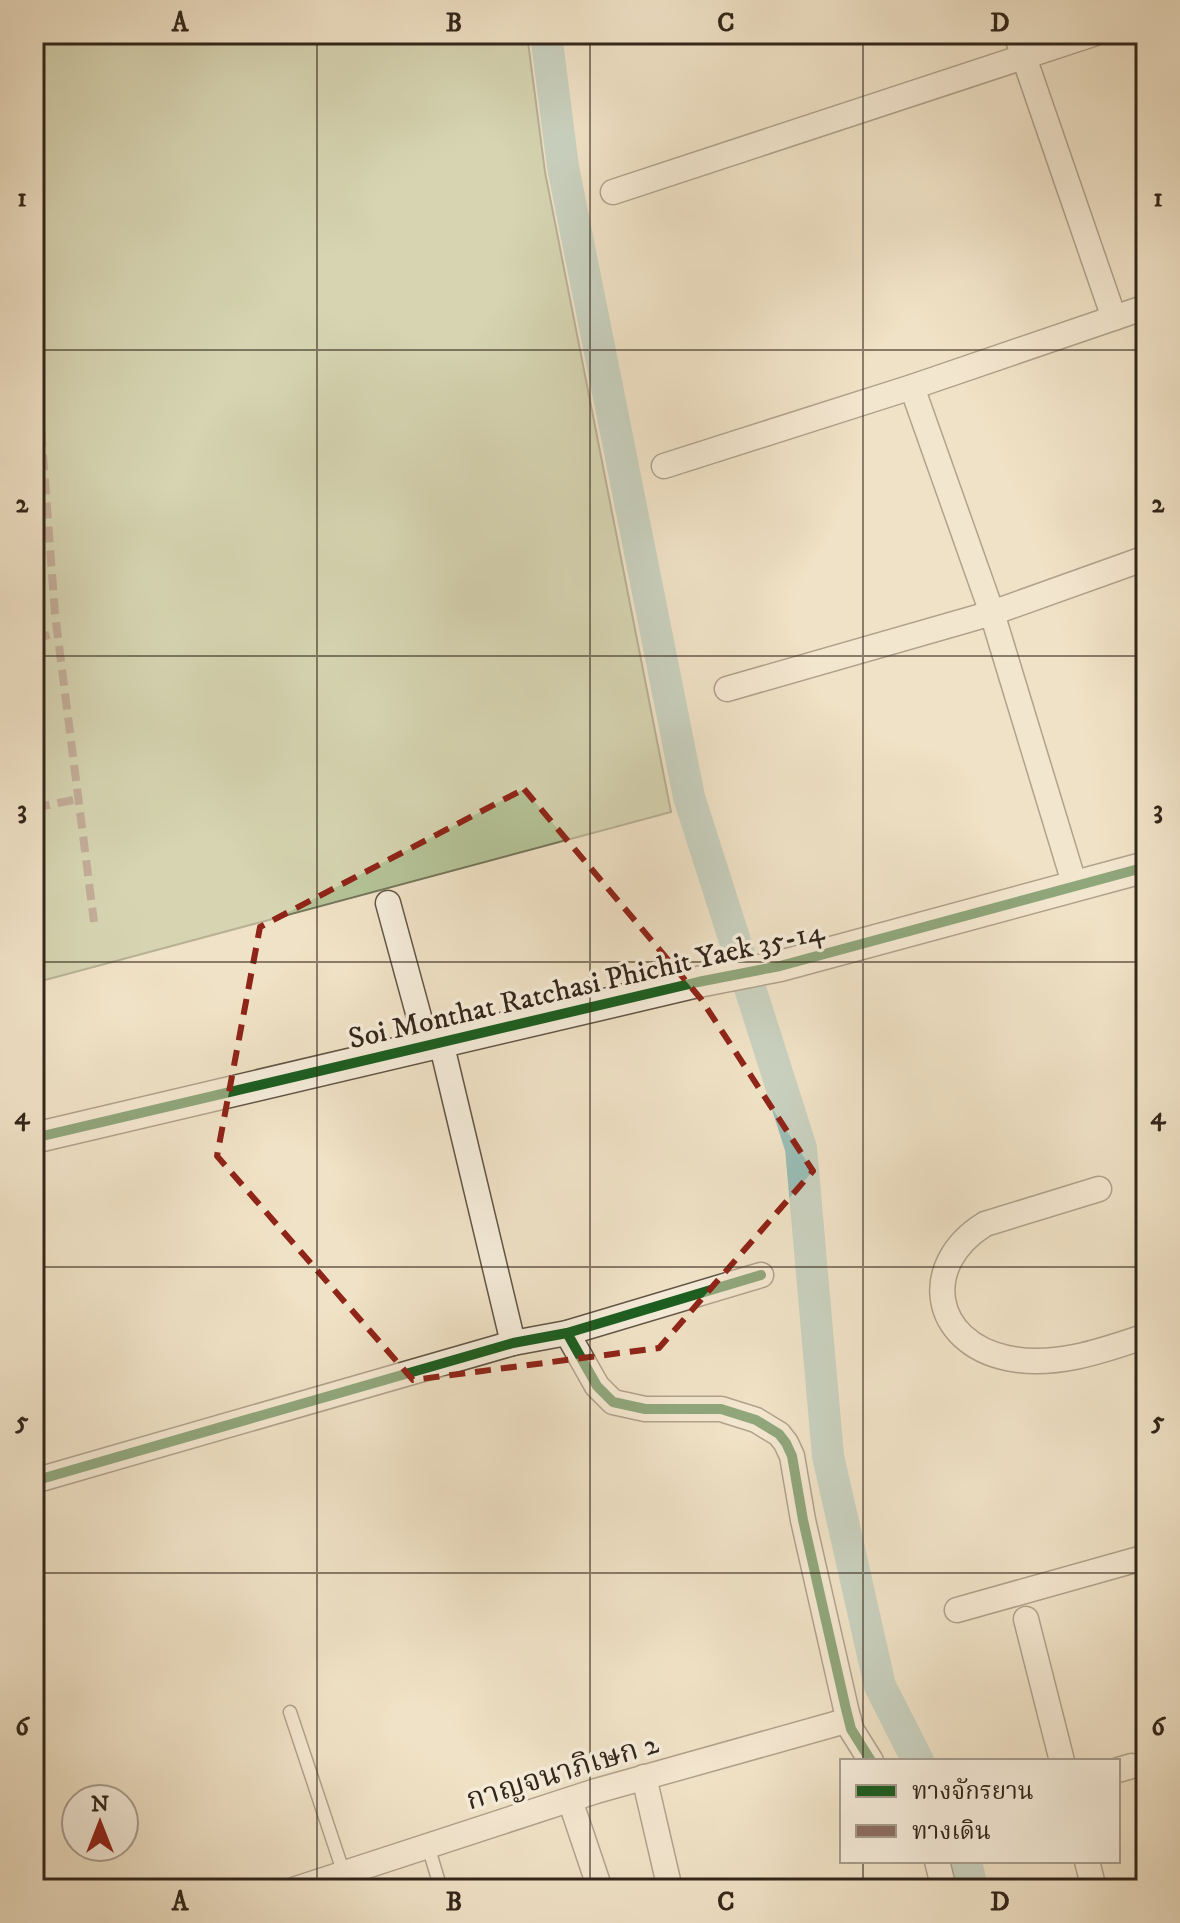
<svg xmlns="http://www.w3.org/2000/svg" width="1180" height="1923" font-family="'IM FELL DW Pica','Noto Serif Thai',serif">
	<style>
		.green { fill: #b5c498; stroke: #74755a; stroke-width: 2 }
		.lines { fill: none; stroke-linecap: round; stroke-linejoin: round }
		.canal { stroke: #9abdb6; stroke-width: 32 }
		.service-casing { stroke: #625546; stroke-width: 15 }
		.minor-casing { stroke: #625546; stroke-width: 27 }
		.tertiary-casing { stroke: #625546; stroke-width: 33 }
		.service { stroke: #f5ecda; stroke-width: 12 }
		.minor { stroke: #f5ecda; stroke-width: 24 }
		.tertiary { stroke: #f5ecda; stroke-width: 30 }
		.quiet { stroke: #8d6e63; stroke-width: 8; stroke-dasharray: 16 8; stroke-linecap: butt }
		.cycleway-casing { stroke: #f5ecda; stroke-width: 15 }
		.cycleway { stroke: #1b5e20; stroke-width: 10 }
		.marked { fill: none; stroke: #8f2418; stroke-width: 6; stroke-dasharray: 16 10; stroke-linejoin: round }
		.grid { fill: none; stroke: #33261b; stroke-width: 2; stroke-opacity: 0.55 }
		.labels { text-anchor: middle; stroke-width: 7; stroke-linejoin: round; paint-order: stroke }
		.street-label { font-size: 30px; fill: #33261b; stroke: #f5ecda }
		.neatline { fill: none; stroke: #33261b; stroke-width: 3 }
		.grid-label { font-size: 26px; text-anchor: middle; font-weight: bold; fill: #33261b }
	</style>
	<rect width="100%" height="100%" fill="#f0e2c6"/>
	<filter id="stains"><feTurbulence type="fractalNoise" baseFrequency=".0025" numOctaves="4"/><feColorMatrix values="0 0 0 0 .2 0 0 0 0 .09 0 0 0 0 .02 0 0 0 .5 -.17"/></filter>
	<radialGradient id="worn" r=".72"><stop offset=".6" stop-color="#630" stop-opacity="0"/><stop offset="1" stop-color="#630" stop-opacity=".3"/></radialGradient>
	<path class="green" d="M34,34h493l18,138 126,640 -637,171z"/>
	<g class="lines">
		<g class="canal">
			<path d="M546,34l17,133 126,630 112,351 27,308 52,230 38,75"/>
			<path d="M966,1861l6,28"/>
		</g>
		<defs>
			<g id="service">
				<path d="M290,1712l54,162"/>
				<path d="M428,1846l13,43"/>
			</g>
			<g id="minor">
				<path d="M1016,34l98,284"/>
				<path d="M613,192l480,-158"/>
				<path d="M912,387l80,226 83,273"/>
				<path d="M664,466l248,-79 234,-80"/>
				<path d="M727,689l265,-76 154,-55"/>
				<path d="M388,903l39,143"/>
				<path d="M441,1042l72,301"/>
				<path d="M1099,1189l-114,35c-66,41 -53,118 22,134 47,10 95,-7 139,-22"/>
				<path d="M567,1333l30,53 16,16 32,7h76l35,11 23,14 7,9 6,13 11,64 43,189 5,20 20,32"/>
				<path d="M34,1481l479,-138 54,-10 194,-58"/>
				<path d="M957,1610l189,-53"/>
				<path d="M1026,1619l36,142"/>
				<path d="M1118,1770l14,-4"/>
				<path d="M644,1777l26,112"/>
				<path d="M570,1800l30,89"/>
				<path d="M937,1861l7,28"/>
				<path d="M1087,1861l7,28"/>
				<path d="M296,1889l300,-98 253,-71"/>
			</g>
			<path id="tertiary" d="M34,1138l664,-156 82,-16 366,-99"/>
		</defs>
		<use href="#service" class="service-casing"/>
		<use href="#minor" class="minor-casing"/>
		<use href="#tertiary" class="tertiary-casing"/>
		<use href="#service" class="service"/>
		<use href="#minor" class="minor"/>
		<use href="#tertiary" class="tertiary"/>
		<g class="quiet">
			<path d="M34,335l21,279 39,308"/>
			<path d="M34,639l23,-6"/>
			<path d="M34,808l44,-9"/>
		</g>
		<defs>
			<g id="cycleway">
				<path d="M34,1138l664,-156 82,-16 366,-99"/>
				<path d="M567,1333l30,53 16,16 32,7h76l35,11 23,14 7,9 6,13 11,64 43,189 5,20 20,32"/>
				<path d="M34,1481l479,-138 54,-10 194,-58"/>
			</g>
		</defs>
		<use href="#cycleway" class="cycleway-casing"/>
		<use href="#cycleway" class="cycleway"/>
	</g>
	<path d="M0 0H1180V1923H0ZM524,789l177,210 112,172 -154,177 -246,32 -196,-224 43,-229z" fill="#f0e2c6" fill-opacity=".55" fill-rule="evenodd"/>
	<path class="marked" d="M524,789l177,210 112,172 -154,177 -246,32 -196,-224 43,-229z"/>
	<path class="grid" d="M317,34v1855M590,34v1855M863,34v1727M34,350h1112M34,656h1112M34,962h1112M34,1267h1112M34,1573h1112M863,1861v28"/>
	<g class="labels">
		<g class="street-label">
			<text transform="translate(586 984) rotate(-13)" y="10">Soi Monthat Ratchasi Phichit Yaek 35-14</text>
			<text transform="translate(562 1771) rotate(-17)" y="10">กาญจนาภิเษก 2</text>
		</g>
	</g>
	<rect width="1180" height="1923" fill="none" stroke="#f0e2c6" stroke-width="88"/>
	<rect x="840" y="1759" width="280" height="104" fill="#f5ecda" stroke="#a79d8e" stroke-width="2"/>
	<rect x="856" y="1785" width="40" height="12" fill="#1b5e20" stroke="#a79d8e" stroke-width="2"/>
	<text x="912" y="1799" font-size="24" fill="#33261b">ทางจักรยาน</text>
	<rect x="856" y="1825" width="40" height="12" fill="#8d6e63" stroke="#a79d8e" stroke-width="2"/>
	<text x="912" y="1839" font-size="24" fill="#33261b">ทางเดิน</text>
	<g transform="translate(100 1823)"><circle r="38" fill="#f5ecda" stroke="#a79d8e" stroke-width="2"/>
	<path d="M0-6L14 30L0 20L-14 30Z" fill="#8f2418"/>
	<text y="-12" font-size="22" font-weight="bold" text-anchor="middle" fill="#33261b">N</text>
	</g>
	<rect x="44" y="44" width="1092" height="1835" class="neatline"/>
	<g class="grid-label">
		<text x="180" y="31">A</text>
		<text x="454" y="31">B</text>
		<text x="726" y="31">C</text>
		<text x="1000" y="31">D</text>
		<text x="22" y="206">1</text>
		<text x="1158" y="206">1</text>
		<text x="22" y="512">2</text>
		<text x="1158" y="512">2</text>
		<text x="22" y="818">3</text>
		<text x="1158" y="818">3</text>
		<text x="22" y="1124">4</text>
		<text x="1158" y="1124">4</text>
		<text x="22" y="1429">5</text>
		<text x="1158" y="1429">5</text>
		<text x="22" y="1735">6</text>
		<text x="1158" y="1735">6</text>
		<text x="180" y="1910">A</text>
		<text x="454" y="1910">B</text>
		<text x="726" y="1910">C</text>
		<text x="1000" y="1910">D</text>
	</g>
	<rect width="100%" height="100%" filter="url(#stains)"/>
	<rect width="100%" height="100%" fill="url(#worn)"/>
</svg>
